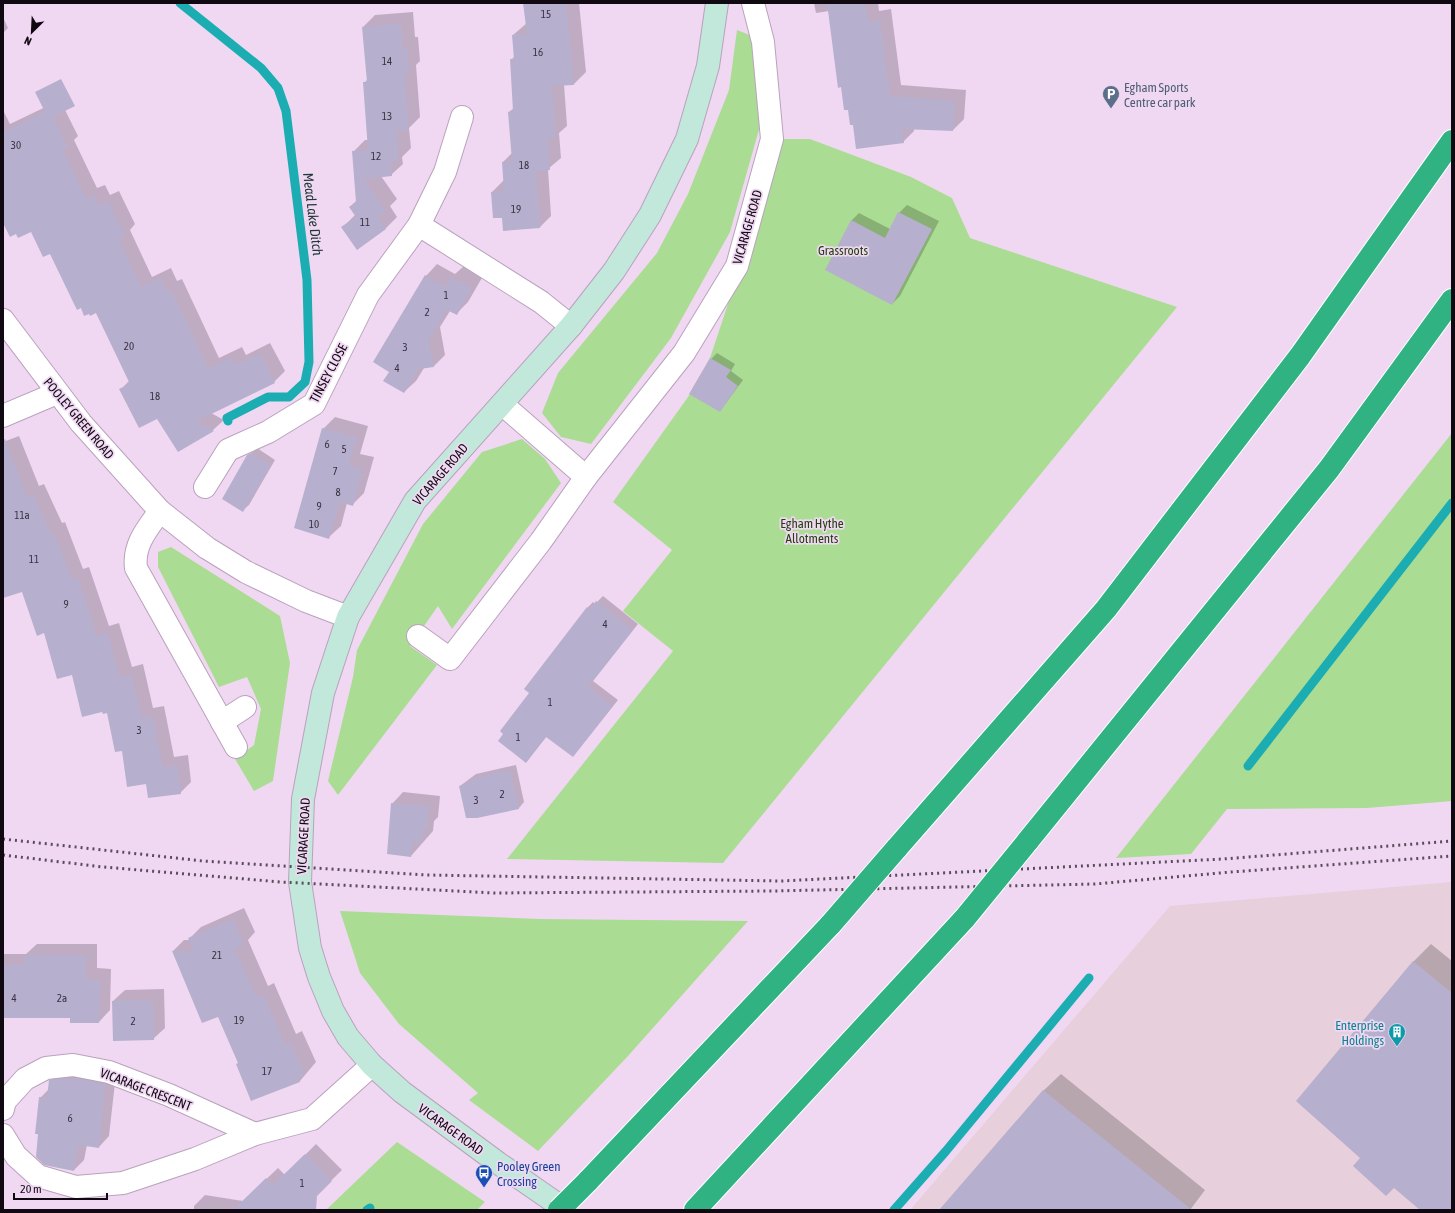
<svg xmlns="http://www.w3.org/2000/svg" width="1455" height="1213" font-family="'Asap Condensed',sans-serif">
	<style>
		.commercial { fill: #e7d0db }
		.green { fill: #abdc93 }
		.shadow { fill: #0003 }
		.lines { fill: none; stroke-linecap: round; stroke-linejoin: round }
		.stream { stroke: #1cadb3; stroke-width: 9 }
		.building { fill: #b7afce }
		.minor-casing { stroke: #b9a2bc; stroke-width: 24 }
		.tertiary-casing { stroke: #b9a2bc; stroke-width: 24 }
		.secondary-casing { stroke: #b9a2bc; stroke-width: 24 }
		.motorway-casing { stroke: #fff; stroke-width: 24 }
		.minor { stroke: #fff; stroke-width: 22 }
		.tertiary { stroke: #fff; stroke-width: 22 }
		.secondary { stroke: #c1e8da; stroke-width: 22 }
		.motorway { stroke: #31b282; stroke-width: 22 }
		.rail { stroke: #5a4d5b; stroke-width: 3; stroke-dasharray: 2 4; stroke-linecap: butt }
		.motorway-bridge-casing { stroke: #fff; stroke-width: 24; stroke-linecap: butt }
		.motorway-bridge { stroke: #31b282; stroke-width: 22 }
		.labels { text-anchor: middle; stroke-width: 3.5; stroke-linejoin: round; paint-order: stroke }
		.number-label { font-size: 11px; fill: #3a3241 }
		.service-label { font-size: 13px; fill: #4e5e75; stroke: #f0d8f3; text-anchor: start }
		.street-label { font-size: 13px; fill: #110912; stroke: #f0d8f3 }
		.park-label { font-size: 13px; fill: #21400e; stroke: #f0d8f3 }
		.culture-label { font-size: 13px; fill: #0d838f; stroke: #f0d8f3; text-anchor: end }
		.transit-label { font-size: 13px; fill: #164399; stroke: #f0d8f3; text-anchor: start }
		.water-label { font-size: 14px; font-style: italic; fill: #213738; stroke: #f0d8f3 }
	</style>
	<rect width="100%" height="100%" fill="#f0d8f3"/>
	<path class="commercial" d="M1452,882v328h-542l260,-304z"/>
	<g class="green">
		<path d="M737,30l15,6 8,90 -30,106 -59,106 -80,106 -30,-7 -19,-24 16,-40 99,-120 31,-59 41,-104z"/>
		<path d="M783,139h27l101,38 41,21 18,40 207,69 -454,556 -216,-4 166,-208 -50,-40 49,-61 -59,-48 75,-105 22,-39z"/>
		<path d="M1452,433v368l-85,7 -140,1 -36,45 -75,4z"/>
		<path d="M522,439l23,20 16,24 -109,146 -14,-23 -28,40 27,19 -99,130 -10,-14 25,-104 4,-27 66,-126 59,-72z"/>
		<path d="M171,547l109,69 10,47 -17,118 -19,10 -19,-32 19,-14 7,-36 -14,-32 -28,10 -61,-120v-15z"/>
		<path d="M340,911l200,8 208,2 -120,135 -90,95 -69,-51 9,-7 -79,-69 -39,-51z"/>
		<path d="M397,1142l88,60 -8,8h-151z"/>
	</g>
	<g class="shadow">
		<path d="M524,3h55l7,69 -12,12h-10l3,42 -8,7 2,25 -13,11 3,47 -11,11 -37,-10 -11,-25 12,-12 -1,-18 9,-9 -3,-41 5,-4 -3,-48 4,-4 -2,-21 14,-12z"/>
		<path d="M814,3h64l1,8 12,-2 10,76 65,5 -2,29 -11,11 -39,-2v3l-11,11 -49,-19 -5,-14 -20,-98 -13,2z"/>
		<path d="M413,12l2,25h3l2,24 -4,4 4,52 -11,11 2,20 -9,9 1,7 -12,11 -10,1 16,23 -7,7 7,11 -11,11 -29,20 -15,-20 14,-14 -6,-7 7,-7 -4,-48 12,-12h3l-4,-57 4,-4 -5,-52 12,-12z"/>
		<path d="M3,17l5,11 -5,5z"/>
		<path d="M60,100l18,36 -4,4 23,48 8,-3 5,10 9,-4 16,33 -5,6 22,47 19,-9 6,13 5,-2 37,79 23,-11 4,8 24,-12 15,28 -11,11 -63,31 13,7 -11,10 -35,21 -21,-34 -37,-27 10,-10 -34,-68 -64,-81 -16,2 -13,-12v-111l7,14z"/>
		<path d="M907,205l32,16 -39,75 -8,8 -41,-83 8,-8 31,16 9,-16z"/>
		<path d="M437,264l18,10 9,-8 19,10 -15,26 -12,12 -6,-3 -10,16 5,28 -11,11 -10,2 -8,13 -12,11 -14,-21 36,-95z"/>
		<path d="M717,353l18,11 -4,7 12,9 -23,31 -30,-18 21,-34z"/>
		<path d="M335,417l33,9 -8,28 14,3 -10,36 -12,12 -5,-2 -6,23 -12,11 -6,-108z"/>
		<path d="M19,436l20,50 5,-2 18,39 3,-1 18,47 6,-2 20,59 10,-3 13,44 11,-3 10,44 11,-2 10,51 14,-2 3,27 -11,11 -33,-10 -24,-33 -15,-38 -35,-38 -28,-42 -42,-80v-110z"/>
		<path d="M257,448l18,12 -26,45 -6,5 5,-54z"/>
		<path d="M603,596l35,28 -45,57 25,19 -40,50 -31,-14 -21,26 4,-69 57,-85 6,-6 2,2z"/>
		<path d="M516,765l8,37 -5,6 -59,-22 16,-12z"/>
		<path d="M403,792l37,4 -2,21 -4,4 -1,10 -22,25 -19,-52z"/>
		<path d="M244,908l11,24 -7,8 20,46 6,-3 22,51 6,-3 14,31 -16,19 -49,19 -12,-37 -21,-48 -45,-64 11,-11h6v-2l11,-11z"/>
		<path d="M37,944h60v24l14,1 -1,41 -11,12 -28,-5h-68v-63h23z"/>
		<path d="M1431,944l21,17v249h-30l-125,-109 117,-140z"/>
		<path d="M164,989l1,39 -12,11 -40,-38 12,-11z"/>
		<path d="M60,1071l56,3 -7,62 -10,11 -12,-2 -3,15 -10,10 -34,-72 9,-9 1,-8z"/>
		<path d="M1061,1074l144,116 -15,20h-249l102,-119z"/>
		<path d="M316,1144l26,26 -41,40h-107v-4l11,-11 38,6 35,-33 7,7z"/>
	</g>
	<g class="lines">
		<g class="stream">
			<path d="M180,3l81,65 17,20 8,23 21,169 2,82 -4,20 -16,15h-21l-41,21 1,3"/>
			<path d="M1248,766l204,-263"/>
			<path d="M367,1210l3,-2"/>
			<path d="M894,1210l52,-59 143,-173"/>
		</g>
	</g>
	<g class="building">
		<path d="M523,3h43l8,82 -22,1 4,52 -8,1 2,31 -14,1 4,57 -37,3 -1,-13h-9l-2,-26 13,-1 -2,-29 10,-1 -4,-49 5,-1 -3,-52h4l-2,-24 15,-1z"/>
		<path d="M827,3h38l3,19 12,-2 10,76 65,5 -2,30 -51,-2 2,14 -48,6 -3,-24h-3l-2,-15h-4l-3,-23 -3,1z"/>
		<path d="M401,23l2,25h4l2,26h-4l4,56 -12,1 2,30 -8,1 1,14 -28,3 22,32 -8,6 8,12 -29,21 -16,-23 15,-10 -7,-10 7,-5 -4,-51 16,-1 -5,-68h4l-5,-55z"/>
		<path d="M61,79l14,27 -22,11 15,30 -5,3 23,48 8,-3 5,10 9,-4 17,35 -6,3 22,48 19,-9 7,13 4,-2 37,79 23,-11 4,8 25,-12 15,30 -78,38 17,10 -36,21 -21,-33 -18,9 -20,-39 11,-5 -34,-71 -6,3 -1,-2 -5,2 -3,-8 -4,2 -27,-56 -7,3 -12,-25 -13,6 -2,-4 -6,3 -7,-14v-91l42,-20 -10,-20z"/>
		<path d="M898,212l34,17 -40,76 -67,-35 26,-50 34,18z"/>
		<path d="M425,275l20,12 6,-10 21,11 -15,27 -10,-5 -18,30 5,27 -15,2 -15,24 -21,-12 6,-9 -16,-10z"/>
		<path d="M710,358l21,12 -5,7 12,9 -18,26 -31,-18z"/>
		<path d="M322,428l35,9 -8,28 14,4 -10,37 -13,-4 -11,37 -35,-11z"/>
		<path d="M5,439l22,58 6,-3 18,40 3,-1 18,46 6,-2 19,59 11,-3 12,45 12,-3 10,43 11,-2 10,51 14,-2 4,29 -33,4 -2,-14 -19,3 -5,-36 -7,1 -8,-39 -4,1 -1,-2 -20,5 -10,-42 -15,4 -13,-46 -7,3 -15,-44 -19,6v-158z"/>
		<path d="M251,453l20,12 -28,47 -21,-13 25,-44z"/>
		<path d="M596,601l37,29 -45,57 25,19 -40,51 -27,-20 -20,26 -28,-22 5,-7 -3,-3 29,-38 -5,-4 63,-82 2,3z"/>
		<path d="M510,770l9,39 -42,9h-11l-7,-32 11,-3 -1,-4z"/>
		<path d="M391,803l38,3 -2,23h-3l-2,14 -9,-1 -2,15 -24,-3z"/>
		<path d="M233,919l11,26 -9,4 21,47 7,-2 22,50 5,-2 15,32 -6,4 1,4 -49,19 -15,-37 2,-1 -20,-46 -16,6 -30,-72h22l-6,-13z"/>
		<path d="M25,955h61v24l14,1 -1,43h-29v-5h-67v-53h21z"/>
		<path d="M1413,961l39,32v217h-32l-26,-22 -8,8 -33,-30 7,-8 -64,-57z"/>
		<path d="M153,1000l1,40 -41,1 -1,-40z"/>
		<path d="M74,1078l32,6 -7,64 -20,-3 -5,26 -30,-6 -8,-8 2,-23h-3l4,-37 8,1 2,-18z"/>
		<path d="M1043,1090l149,120h-253z"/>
		<path d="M305,1154l27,27 -15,15 -1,14h-83l33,-32 7,7z"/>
	</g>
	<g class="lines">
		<defs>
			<g id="minor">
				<path d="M419,225l26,-53 17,-55"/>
				<path d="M502,404l84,73"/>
				<path d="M3,416l54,-23"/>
				<path d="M205,487l23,-37 40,-18 46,-28 54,-109 51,-70 122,77 30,24"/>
				<path d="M160,511c-13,18 -27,34 -24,57l100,179"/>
				<path d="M418,636l32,23 91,-118 45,-64 98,-124 53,-87 35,-127 -9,-97 -10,-39"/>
				<path d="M222,722l23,-15"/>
				<path d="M3,1109l2,-8 20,-22 21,-11 27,-3 36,7 60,23 86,39"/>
				<path d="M3,1135l13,21 22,20 38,11 47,-4 72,-24 60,-25 57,-15 60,-54"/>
			</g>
			<path id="tertiary" d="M3,320l78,103 79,88 47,37 39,24 60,29 42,16"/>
			<path id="secondary" d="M566,1210l-68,-47 -96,-71 -30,-27 -24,-28 -15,-26 -14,-34 -9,-29 -10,-66 3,-83 20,-106 25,-76 67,-116 156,-175 43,-55 36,-56 37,-76 21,-73 9,-63"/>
			<g id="motorway">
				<path d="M1027,842l302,-373 123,-169"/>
				<path d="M896,849l210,-240 194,-253 152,-215"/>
				<path d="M587,1182l244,-258"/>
				<path d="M695,1210l270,-292"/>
			</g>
		</defs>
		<use href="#minor" class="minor-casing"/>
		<use href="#tertiary" class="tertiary-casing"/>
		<use href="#secondary" class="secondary-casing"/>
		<use href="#motorway" class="motorway-casing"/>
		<use href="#minor" class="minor"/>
		<use href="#tertiary" class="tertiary"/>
		<use href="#secondary" class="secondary"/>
		<use href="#motorway" class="motorway"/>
		<g class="rail">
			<path d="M3,839l200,22 223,14 355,6 442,-22 229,-18"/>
			<path d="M3,855l100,12 178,15 213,11 278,-2 323,-7 136,-12 221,-16"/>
		</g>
		<defs>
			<g id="motorway-bridge">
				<path d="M965,918l62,-76"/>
				<path d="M831,924l65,-75"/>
				<path d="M559,1210l28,-28"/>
			</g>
		</defs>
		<use href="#motorway-bridge" class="motorway-bridge-casing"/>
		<use href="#motorway-bridge" class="motorway-bridge"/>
	</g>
	<defs>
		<symbol id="parking-pin" viewBox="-11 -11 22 30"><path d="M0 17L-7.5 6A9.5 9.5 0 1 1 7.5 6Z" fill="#5c6f8a" stroke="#f0d8f3"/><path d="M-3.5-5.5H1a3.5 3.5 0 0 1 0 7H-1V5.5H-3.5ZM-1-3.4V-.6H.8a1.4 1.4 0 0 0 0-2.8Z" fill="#fff"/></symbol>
		<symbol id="building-pin" viewBox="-11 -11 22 30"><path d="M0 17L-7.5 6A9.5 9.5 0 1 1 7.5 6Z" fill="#0f9aa8" stroke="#f0d8f3"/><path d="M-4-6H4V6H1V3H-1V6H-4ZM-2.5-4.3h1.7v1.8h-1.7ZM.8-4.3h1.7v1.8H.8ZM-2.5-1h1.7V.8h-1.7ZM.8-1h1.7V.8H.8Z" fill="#fff"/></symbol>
		<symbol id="bus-pin" viewBox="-11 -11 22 30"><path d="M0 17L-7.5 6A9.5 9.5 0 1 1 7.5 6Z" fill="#1a4fb4" stroke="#f0d8f3"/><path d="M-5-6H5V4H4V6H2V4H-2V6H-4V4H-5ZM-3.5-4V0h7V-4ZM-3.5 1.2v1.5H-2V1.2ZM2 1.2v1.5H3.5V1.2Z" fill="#fff"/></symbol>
	</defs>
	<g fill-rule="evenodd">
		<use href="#parking-pin" x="1101" y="84" width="20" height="27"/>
		<use href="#building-pin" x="1387" y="1022" width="20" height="27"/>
		<use href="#bus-pin" x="474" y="1163" width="20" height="27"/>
	</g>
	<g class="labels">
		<g class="number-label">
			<text x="546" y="18">15</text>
			<text x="538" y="56">16</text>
			<text x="387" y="65">14</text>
			<text x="387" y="120">13</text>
			<text x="16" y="149">30</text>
			<text x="376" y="160">12</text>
			<text x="524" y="169">18</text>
			<text x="516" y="213">19</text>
			<text x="365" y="226">11</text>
			<text x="446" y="299">1</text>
			<text x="427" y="316">2</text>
			<text x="129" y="350">20</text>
			<text x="405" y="351">3</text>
			<text x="397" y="372">4</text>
			<text x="155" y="400">18</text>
			<text x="327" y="448">6</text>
			<text x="344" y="453">5</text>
			<text x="335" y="475">7</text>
			<text x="338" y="496">8</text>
			<text x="319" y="510">9</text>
			<text x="22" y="519">11a</text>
			<text x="314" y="528">10</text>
			<text x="34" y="563">11</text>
			<text x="66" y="608">9</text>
			<text x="605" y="628">4</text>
			<text x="550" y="706">1</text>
			<text x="139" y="734">3</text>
			<text x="518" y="741">1</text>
			<text x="502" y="798">2</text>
			<text x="476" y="804">3</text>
			<text x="217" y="959">21</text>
			<text x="14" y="1002">4</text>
			<text x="62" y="1002">2a</text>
			<text x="239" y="1024">19</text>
			<text x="133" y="1025">2</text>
			<text x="267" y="1075">17</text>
			<text x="70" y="1122">6</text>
			<text x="302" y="1187">1</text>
		</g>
		<g class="service-label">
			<text x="1124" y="92">Egham Sports<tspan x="1124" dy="15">Centre car park</tspan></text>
		</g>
		<g class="street-label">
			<text transform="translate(747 227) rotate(-74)" y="5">VICARAGE ROAD</text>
			<text transform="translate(328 373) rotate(-62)" y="5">TINSEY CLOSE</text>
			<text transform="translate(79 418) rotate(50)" y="5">POOLEY GREEN ROAD</text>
			<text transform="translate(440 474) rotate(-49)" y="5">VICARAGE ROAD</text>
			<text transform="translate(303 836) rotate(-87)" y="5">VICARAGE ROAD</text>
			<text transform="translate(146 1089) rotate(21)" y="5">VICARAGE CRESCENT</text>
			<text transform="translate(451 1129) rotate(36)" y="5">VICARAGE ROAD</text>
		</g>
		<g class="park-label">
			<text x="843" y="255">Grassroots</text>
			<text x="812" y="528">Egham Hythe<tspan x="812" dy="15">Allotments</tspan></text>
		</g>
		<g class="culture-label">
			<text x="1384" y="1030">Enterprise<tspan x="1384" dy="15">Holdings</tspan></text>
		</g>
		<g class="transit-label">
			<text x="497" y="1171">Pooley Green<tspan x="497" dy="15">Crossing</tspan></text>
		</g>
		<g class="water-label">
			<text transform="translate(313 214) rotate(83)" y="5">Mead Lake Ditch</text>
		</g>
	</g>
	<rect width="1455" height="1213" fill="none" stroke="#110912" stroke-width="8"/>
	<g transform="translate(32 32) rotate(204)" stroke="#f0d8f3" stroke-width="3" paint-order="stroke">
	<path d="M0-3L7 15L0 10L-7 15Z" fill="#110912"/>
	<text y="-6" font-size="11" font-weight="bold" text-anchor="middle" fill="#110912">N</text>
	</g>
	<path d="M14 1193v6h93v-6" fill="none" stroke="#110912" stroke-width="2"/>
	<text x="20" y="1193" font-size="12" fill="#110912" stroke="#f0d8f3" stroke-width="3" paint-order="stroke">20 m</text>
</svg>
